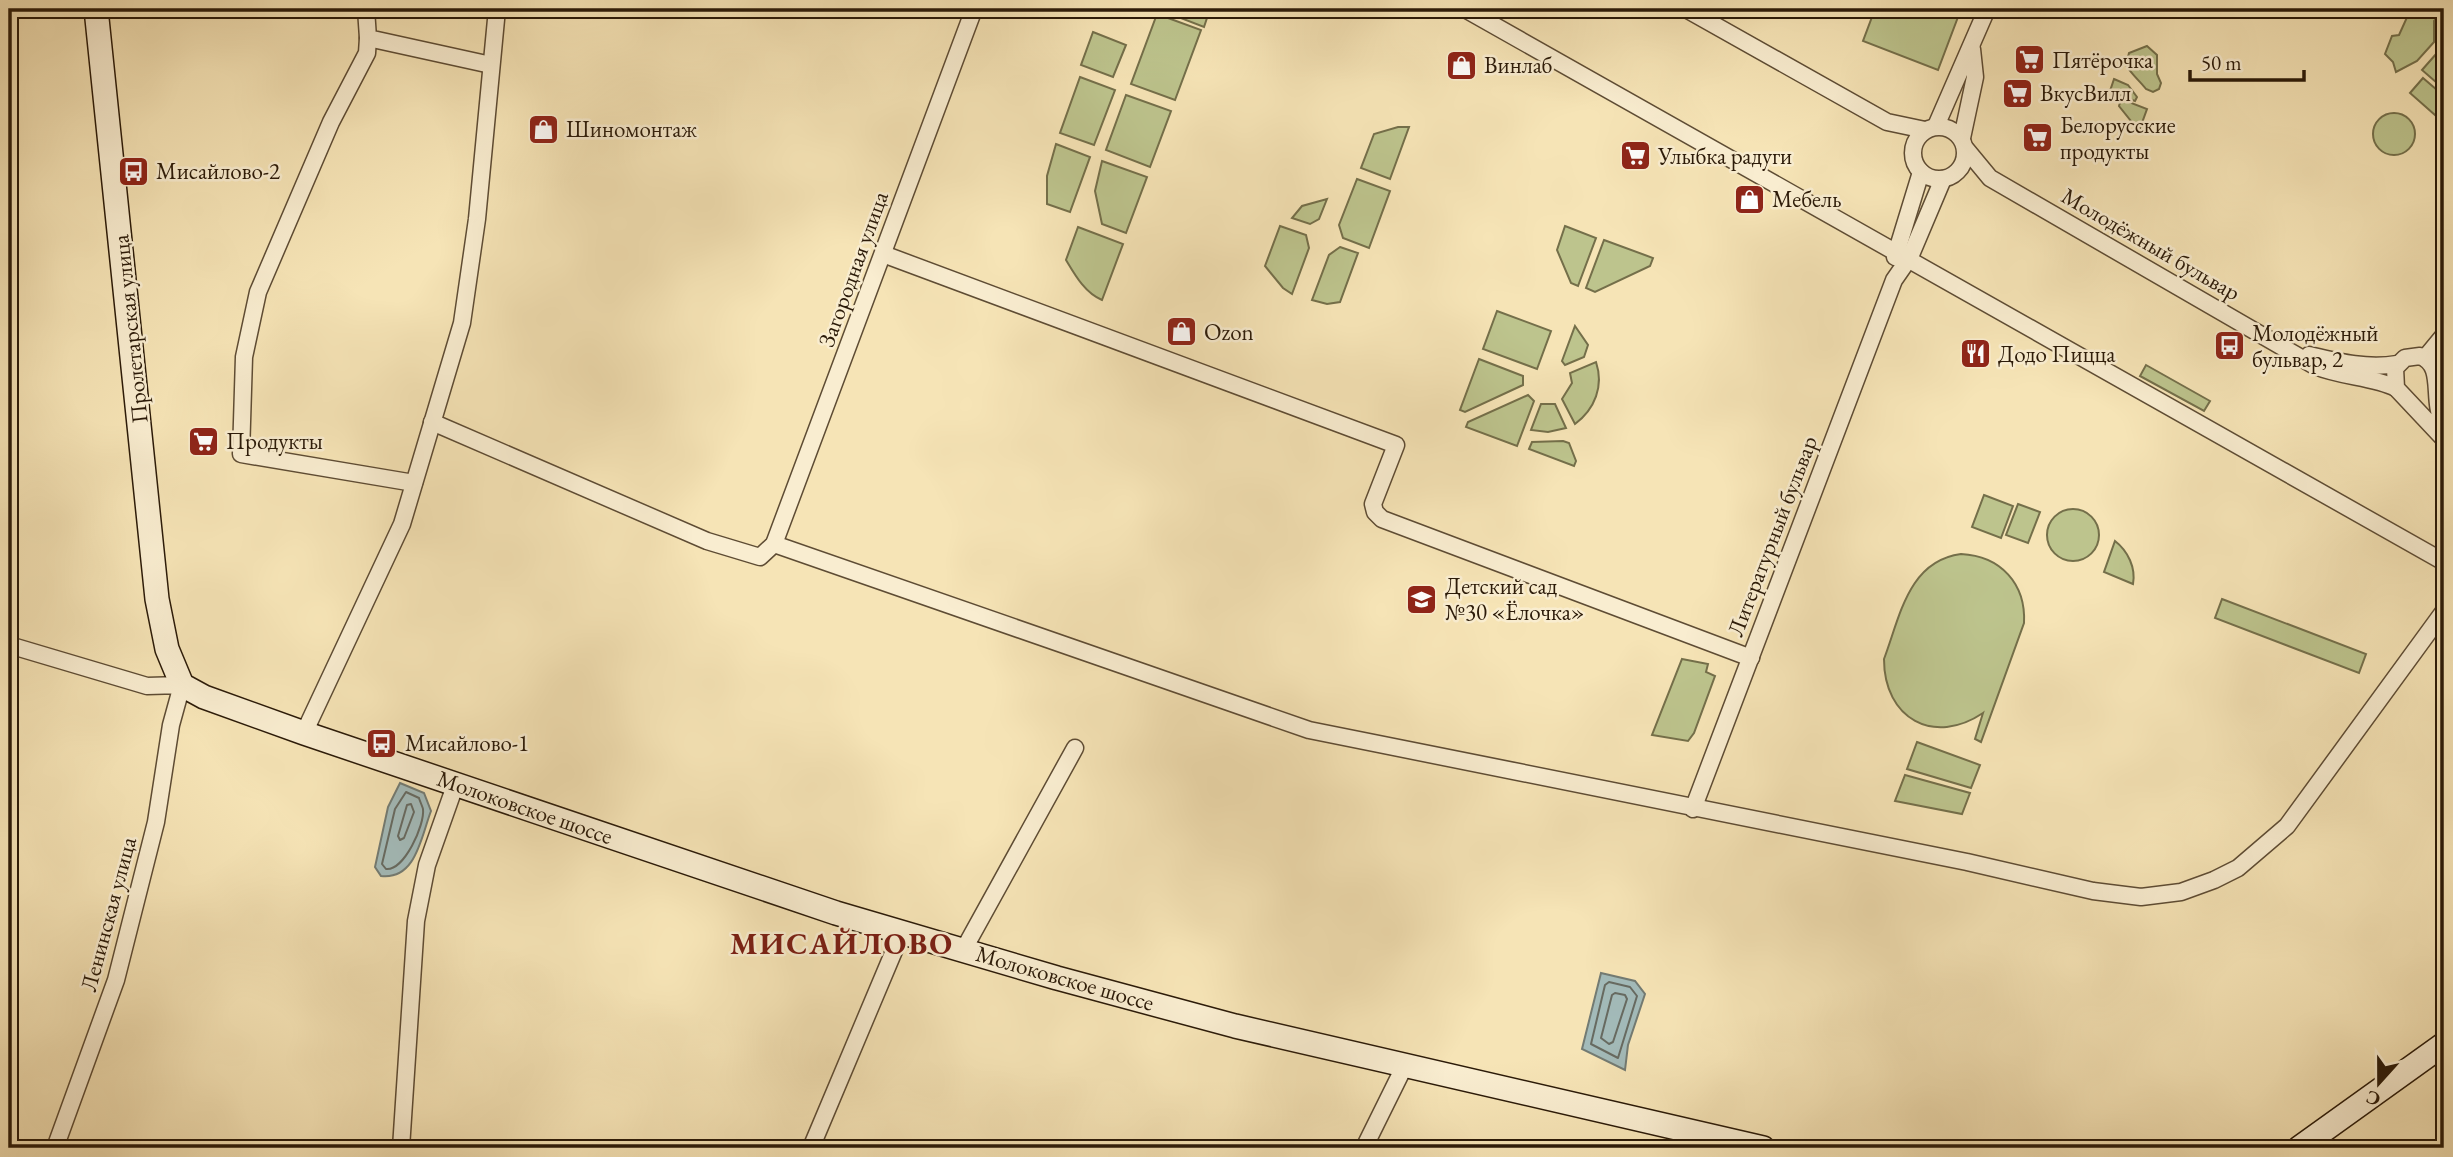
<svg xmlns="http://www.w3.org/2000/svg" width="2453" height="1157" font-family="'EB Garamond',serif">
	<style>
		.green { fill: #bdc48d; stroke: #746f4a; stroke-width: 2 }
		.water { fill: #a3bbba; stroke: #737b73; stroke-width: 2 }
		.lines { fill: none; stroke-linecap: round; stroke-linejoin: round }
		.shore { stroke: #676a61; stroke-width: 2 }
		.minor-casing { stroke: #5e4c34; stroke-width: 19 }
		.secondary-casing { stroke: #2b1a08; stroke-width: 26 }
		.minor { stroke: #f9edd0; stroke-width: 16 }
		.secondary { stroke: #f9edd0; stroke-width: 23 }
		.labels { text-anchor: middle; stroke-width: 5; stroke-linejoin: round; paint-order: stroke }
		.poi-label { font-size: 23px; fill: #2b1a08; stroke: #f9edd0; text-anchor: start }
		.street-label { font-size: 23px; fill: #2b1a08; stroke: #f9edd0 }
		.district-label { font-size: 30px; font-weight: bold; letter-spacing: 2px; fill: #7a1f14; stroke: #f9edd0 }
	</style>
	<rect width="100%" height="100%" fill="#f6e4b6"/>
	<filter id="stains"><feTurbulence type="fractalNoise" baseFrequency=".00286" numOctaves="4"/><feColorMatrix values="0 0 0 0 .2 0 0 0 0 .09 0 0 0 0 .02 0 0 0 .5 -.17"/></filter>
	<radialGradient id="worn" r=".72"><stop offset=".6" stop-color="#630" stop-opacity="0"/><stop offset="1" stop-color="#630" stop-opacity=".3"/></radialGradient>
	<g class="green">
		<path d="M1166,9h44l-6,18 -39,-15z"/>
		<path d="M1875,9h86l-23,61 -75,-29z"/>
		<path d="M2406,9l38,1 -10,11v21l-17,19 -21,11 -3,-10 -8,-8 7,-18 7,-1 10,-22z"/>
		<path d="M1157,14l44,16 -26,70 -44,-16z"/>
		<path d="M1093,32l33,13 -13,32 -32,-12z"/>
		<path d="M2444,45v44l-22,-19z"/>
		<path d="M2147,46l10,9v19l4,9 -2,6 -6,3 -7,-3c-7,-9 -14,-14 -20,-24l3,-12z"/>
		<path d="M1080,77l35,13 -21,55 -34,-12z"/>
		<path d="M2423,78l21,18v7l-9,12 -25,-22z"/>
		<path d="M2114,79l14,6 9,12 -2,4 -8,-3 -1,3 21,8 -8,22 -20,-25 3,-10 -12,-5z"/>
		<path d="M1126,95l45,16 -21,56 -44,-17z"/>
		<circle cx="2394" cy="134" r="21"/>
		<path d="M1398,127h11l-19,52 -29,-11 13,-34z"/>
		<path d="M1056,144l34,13 -20,55 -23,-8v-28z"/>
		<path d="M1102,161l45,16 -21,56 -24,-9 -7,-33z"/>
		<path d="M1357,179l33,12 -21,57 -26,-10 -4,-13z"/>
		<path d="M1327,199l-8,20 -9,5 -18,-6 10,-12z"/>
		<path d="M1280,226l26,9 3,13 -17,46 -9,-6 -18,-22z"/>
		<path d="M1565,226l31,12 -18,48 -7,-3 -14,-33z"/>
		<path d="M1078,227l45,17 -21,56c-17,-7 -27,-25 -36,-40z"/>
		<path d="M1604,240l49,18 -3,8 -55,26 -9,-4z"/>
		<path d="M1340,247l18,6 -18,49 -13,2 -15,-4 17,-45z"/>
		<path d="M1497,311l54,20 -14,38 -54,-20z"/>
		<path d="M1575,326l13,19 -4,12 -19,8 -3,-4z"/>
		<path d="M1479,359l44,17v9l-58,27 -5,-2z"/>
		<path d="M1596,362c8,24 -1,47 -21,62l-13,-25 10,-16 -2,-10z"/>
		<path d="M2146,365l64,36 -6,10 -64,-35z"/>
		<path d="M1528,395l6,6 -17,45 -51,-19 2,-5z"/>
		<path d="M1541,404h14l11,24 -18,4 -17,-2z"/>
		<path d="M1563,441l6,2 7,18 -2,5 -45,-17 3,-7z"/>
		<path d="M1984,495l29,11 -12,32 -29,-11z"/>
		<path d="M2018,504l22,8 -12,31 -22,-8z"/>
		<circle cx="2073" cy="535" r="26"/>
		<path d="M2115,541c13,10 21,27 18,43l-29,-12z"/>
		<path d="M1961,554c40,2 65,30 63,69l-43,119 -6,-3 8,-26c-49,33 -99,6 -99,-54 16,-42 24,-98 77,-105z"/>
		<path d="M2222,599l144,55 -7,19 -144,-55z"/>
		<path d="M1682,659l26,5 -2,8 9,4 -21,57 -6,8 -36,-6z"/>
		<path d="M1917,742l63,23 -9,23 -64,-19z"/>
		<path d="M1905,775l65,18 -8,21 -67,-13z"/>
	</g>
	<g class="water">
		<path d="M400,783l24,10 7,18c-10,26 -15,69 -50,65l-6,-9 13,-60z"/>
		<path d="M1601,973l34,8 10,13 -17,51 -3,25 -43,-21z"/>
	</g>
	<g class="lines">
		<g class="shore">
			<path d="M406,792l13,6c0,1 4,10 4,11 2,16 -19,62 -37,60l-4,-5 13,-55z"/>
			<path d="M411,804l3,8 -10,26 -4,2 -2,-4 9,-31z"/>
			<path d="M1609,982l21,5 7,9 -19,62 -27,-14 14,-59z"/>
			<path d="M1615,993l10,2 2,4 -14,43 -4,2 -8,-6 11,-43z"/>
		</g>
		<defs>
			<g id="minor">
				<path d="M366,9l2,29 123,27"/>
				<path d="M1465,9l979,553"/>
				<path d="M1686,9l201,113 38,8"/>
				<path d="M368,38l-1,15 -36,69 -73,170 -14,65 -3,97 173,29"/>
				<path d="M1936,126l51,-117"/>
				<circle cx="1939" cy="153" r="26"/>
				<path d="M1962,138l13,-61 -3,-28"/>
				<path d="M1966,149l24,29 325,188c27,11 59,11 81,22"/>
				<path d="M883,254l513,191 -23,59 2,8 7,7 369,139"/>
				<path d="M1895,257l26,-85"/>
				<path d="M2309,355c30,7 58,14 88,9"/>
				<path d="M2425,358l19,-23"/>
				<path d="M432,422l275,119 53,16 14,-13 200,-535"/>
				<path d="M2444,425c-14,-26 2,-59 -24,-69l-15,2 -10,10 1,20 48,51"/>
				<path d="M774,544l535,186 658,132 126,29 48,6 40,-5 33,-12 24,-12 49,-42 157,-215"/>
				<path d="M9,645l138,41 35,-1 -11,40 -15,97 -40,158 -61,168"/>
				<path d="M304,733l98,-209 60,-201 15,-104 20,-210"/>
				<path d="M1693,809l201,-529 16,-23 33,-78"/>
				<path d="M964,949l111,-201"/>
				<path d="M401,1148l15,-227 11,-56 29,-82"/>
				<path d="M811,1148l91,-216"/>
				<path d="M1364,1148l41,-83"/>
			</g>
			<g id="secondary">
				<path d="M96,9l61,590 10,50 15,36 22,12 100,36 532,180 221,65 178,48 528,122"/>
				<path d="M2299,1148l145,-104"/>
			</g>
		</defs>
		<use href="#minor" class="minor-casing"/>
		<use href="#secondary" class="secondary-casing"/>
		<use href="#minor" class="minor"/>
		<use href="#secondary" class="secondary"/>
	</g>
	<defs>
		<symbol id="supermarket-square" viewBox="-11 -11 22 22"><rect x="-9" y="-9" width="18" height="18" rx="4" fill="#8f2418" stroke="#f9edd0"/><path d="M-6-5.5h2.5l.6 2H6L4.5 2H-2.5L-4.4-4H-6ZM-1.5 3.2a1.3 1.3 0 1 0 .1 0ZM3 3.2a1.3 1.3 0 1 0 .1 0Z" fill="#fff"/></symbol>
		<symbol id="shop-square" viewBox="-11 -11 22 22"><rect x="-9" y="-9" width="18" height="18" rx="4" fill="#8f2418" stroke="#f9edd0"/><path d="M-5-2.5h2.3a2.7 3.5 0 0 1 5.4 0H5L5.5 6h-11ZM-1.5-2.5h3a1.5 2.3 0 0 0-3 0Z" fill="#fff"/></symbol>
		<symbol id="bus-square" viewBox="-11 -11 22 22"><rect x="-9" y="-9" width="18" height="18" rx="4" fill="#8f2418" stroke="#f9edd0"/><path d="M-5-6H5V4H4V6H2V4H-2V6H-4V4H-5ZM-3.5-4V0h7V-4ZM-3.5 1.2v1.5H-2V1.2ZM2 1.2v1.5H3.5V1.2Z" fill="#fff"/></symbol>
		<symbol id="restaurant-square" viewBox="-11 -11 22 22"><rect x="-9" y="-9" width="18" height="18" rx="4" fill="#8f2418" stroke="#f9edd0"/><path d="M-5-6h1v4h1v-4h1v4h1v-4h1v5L-1.5 .5V6h-2V.5L-5-1ZM5-6V6H3V1.5H1.5Q1.5-4 5-6Z" fill="#fff"/></symbol>
		<symbol id="school-square" viewBox="-11 -11 22 22"><rect x="-9" y="-9" width="18" height="18" rx="4" fill="#8f2418" stroke="#f9edd0"/><path d="M0-5L7-2L0 1L-7-2ZM-4 1L0 2.5L4 1V4Q0 6-4 4Z" fill="#fff"/></symbol>
	</defs>
	<g fill-rule="evenodd">
		<use href="#supermarket-square" x="2012" y="42" width="35" height="35"/>
		<use href="#shop-square" x="1444" y="48" width="35" height="35"/>
		<use href="#supermarket-square" x="2000" y="76" width="35" height="35"/>
		<use href="#shop-square" x="526" y="112" width="35" height="35"/>
		<use href="#supermarket-square" x="2020" y="120" width="35" height="35"/>
		<use href="#supermarket-square" x="1618" y="138" width="35" height="35"/>
		<use href="#bus-square" x="116" y="154" width="35" height="35"/>
		<use href="#shop-square" x="1732" y="182" width="35" height="35"/>
		<use href="#shop-square" x="1164" y="314" width="35" height="35"/>
		<use href="#bus-square" x="2212" y="328" width="35" height="35"/>
		<use href="#restaurant-square" x="1958" y="336" width="35" height="35"/>
		<use href="#supermarket-square" x="186" y="424" width="35" height="35"/>
		<use href="#school-square" x="1404" y="582" width="35" height="35"/>
		<use href="#bus-square" x="364" y="726" width="35" height="35"/>
	</g>
	<g class="labels">
		<g class="poi-label">
			<text x="2052" y="68">Пятёрочка</text>
			<text x="1484" y="73">Винлаб</text>
			<text x="2040" y="101">ВкусВилл</text>
			<text x="2060" y="133">Белорусские<tspan x="2060" dy="26">продукты</tspan></text>
			<text x="566" y="137">Шиномонтаж</text>
			<text x="1658" y="164">Улыбка радуги</text>
			<text x="156" y="179">Мисайлово-2</text>
			<text x="1772" y="207">Мебель</text>
			<text x="1204" y="340">Ozon</text>
			<text x="2252" y="341">Молодёжный<tspan x="2252" dy="26">бульвар, 2</tspan></text>
			<text x="1998" y="362">Додо Пицца</text>
			<text x="226" y="449">Продукты</text>
			<text x="1445" y="594">Детский сад<tspan x="1445" dy="26">№30 «Ёлочка»</tspan></text>
			<text x="405" y="751">Мисайлово-1</text>
		</g>
		<g class="street-label">
			<text transform="translate(2151 244) rotate(30)" y="8">Молодёжный бульвар</text>
			<text transform="translate(853 269) rotate(-70)" y="8">Загородная улица</text>
			<text transform="translate(130 329) rotate(-96)" y="8">Пролетарская улица</text>
			<text transform="translate(1772 536) rotate(-69)" y="8">Литературный бульвар</text>
			<text transform="translate(525 807) rotate(19)" y="8">Молоковское шоссе</text>
			<text transform="translate(108 914) rotate(-75)" y="8">Ленинская улица</text>
			<text transform="translate(1065 978) rotate(16)" y="8">Молоковское шоссе</text>
		</g>
		<g class="district-label">
			<text x="842" y="954">МИСАЙЛОВО</text>
		</g>
	</g>
	<rect width="2453" height="1157" fill="none" stroke="#f6e4b6" stroke-width="35"/>
	<rect x="10" y="10" width="2432" height="1136" fill="none" stroke="#2b1a08" stroke-width="3.5"/>
	<rect x="18" y="18" width="2418" height="1122" fill="none" stroke="#2b1a08" stroke-width="2"/>
	<g transform="translate(2379 1083) rotate(201)" stroke="#f9edd0" stroke-width="5" paint-order="stroke">
	<path d="M0-5L12 26L0 18L-12 26Z" fill="#2b1a08"/>
	<text y="-10" font-size="19" font-weight="bold" text-anchor="middle" fill="#2b1a08">С</text>
	</g>
	<path d="M2190 70v10h114v-10" fill="none" stroke="#2b1a08" stroke-width="3.5"/>
	<text x="2201" y="70" font-size="21" fill="#2b1a08" stroke="#f9edd0" stroke-width="5" paint-order="stroke">50 m</text>
	<rect width="100%" height="100%" filter="url(#stains)"/>
	<rect width="100%" height="100%" fill="url(#worn)"/>
</svg>
